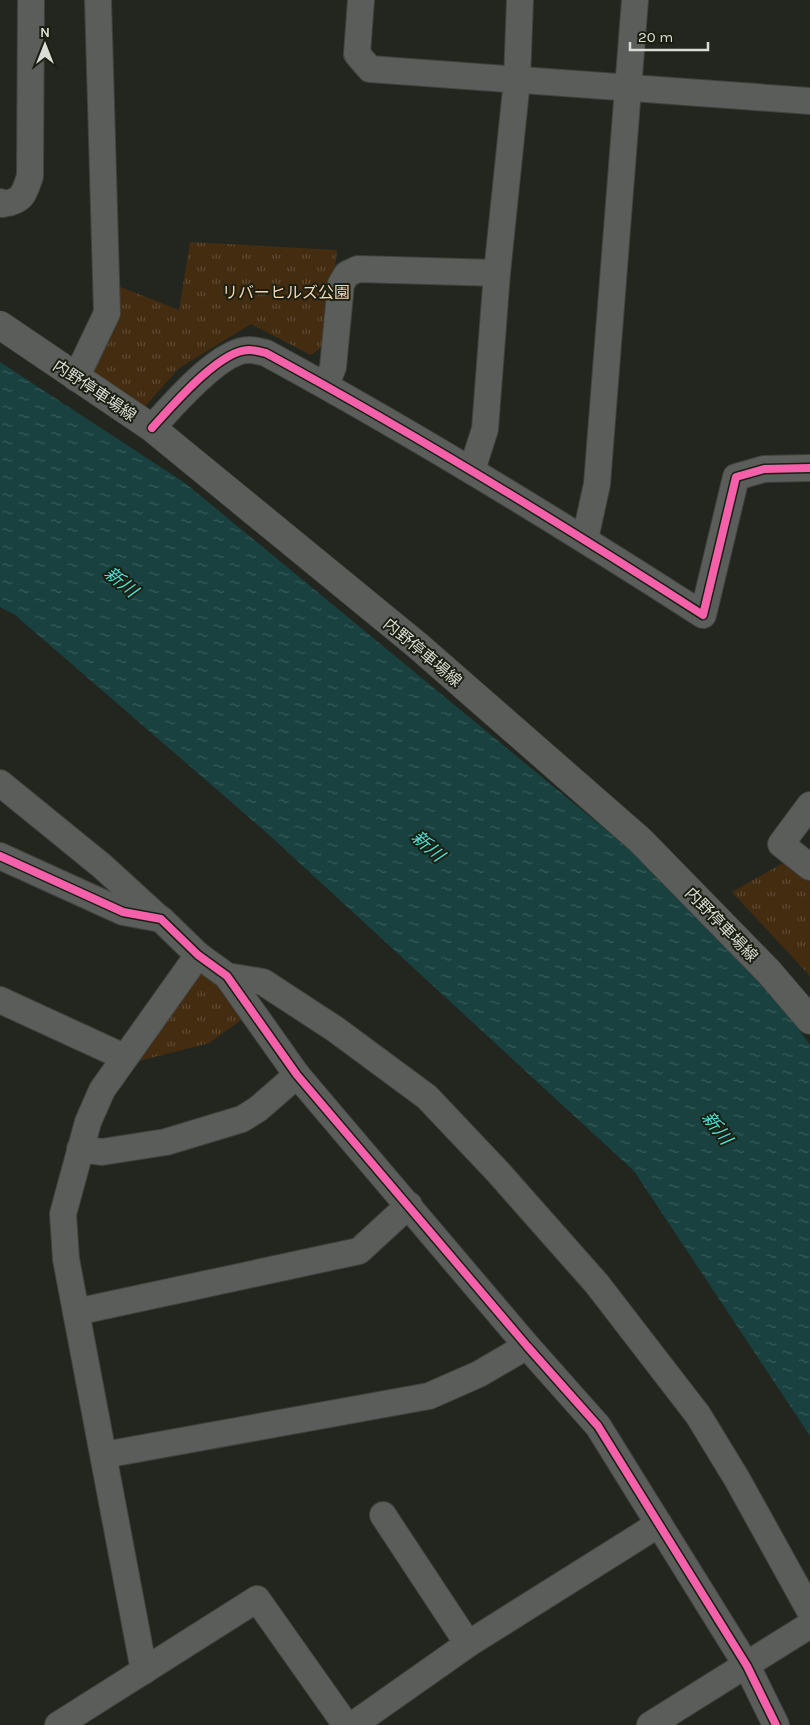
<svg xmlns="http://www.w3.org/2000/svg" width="810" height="1725" font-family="Karla,'Noto Sans JP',sans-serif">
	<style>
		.park { fill: url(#park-tufts) }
		.water { fill: url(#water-ripples) }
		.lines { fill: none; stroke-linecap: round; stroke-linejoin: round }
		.minor-casing { stroke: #40423d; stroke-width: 28 }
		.major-casing { stroke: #40423d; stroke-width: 29 }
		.minor { stroke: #5a5d5a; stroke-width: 26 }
		.major { stroke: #5a5d5a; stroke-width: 28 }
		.cycleway-casing { stroke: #1a1f12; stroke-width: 11 }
		.cycleway { stroke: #f560ab; stroke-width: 8 }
		.labels { text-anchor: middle; stroke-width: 4; stroke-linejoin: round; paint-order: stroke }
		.park-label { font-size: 16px; fill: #fad5b3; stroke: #1a1f12 }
		.street-label { font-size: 16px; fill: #d9ddd5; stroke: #1a1f12 }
		.water-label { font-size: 18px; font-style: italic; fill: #4dded6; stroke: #1a1f12 }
	</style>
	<defs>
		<pattern id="park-tufts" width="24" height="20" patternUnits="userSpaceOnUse" patternTransform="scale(1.25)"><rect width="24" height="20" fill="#442c11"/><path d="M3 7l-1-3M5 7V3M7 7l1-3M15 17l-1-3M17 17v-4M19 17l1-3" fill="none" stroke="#5e4a33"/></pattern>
		<pattern id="water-ripples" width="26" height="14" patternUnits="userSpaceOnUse" patternTransform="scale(1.25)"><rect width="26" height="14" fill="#18413f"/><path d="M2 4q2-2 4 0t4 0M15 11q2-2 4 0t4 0" fill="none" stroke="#395c5a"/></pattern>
	</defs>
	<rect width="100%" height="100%" fill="#23261f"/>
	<g class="park">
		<path d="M190,242l147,8 -10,93 -16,12 -60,-31 -72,44 -39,44 -54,-38 27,-90 66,26z"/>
		<path d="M792,858l18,15v103l-78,-84z"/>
		<path d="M203,966l41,52 -35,25 -78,20z"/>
	</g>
	<path class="water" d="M0,362l185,121 545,449 80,113v391l-176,-265 -367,-338 -252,-218 -15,-8z"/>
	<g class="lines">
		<defs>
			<g id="minor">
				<path d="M361,0l-4,54 13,15 440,32"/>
				<path d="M0,202l3,2c20,-3 21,-10 27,-28l1,-176"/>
				<path d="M76,378l31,-65 -9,-313"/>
				<path d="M326,385l7,-18 8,-83 6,-10 11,-5 139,4"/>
				<path d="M152,428c19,-21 69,-80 98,-78 5,0 11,2 16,3 149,81 294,170 437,262l33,-138 28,-8 46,-1"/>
				<path d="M472,470l13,-41 12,-156 20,-193 3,-80"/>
				<path d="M585,539l12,-55 38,-484"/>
				<path d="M0,783l102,83 58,53"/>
				<path d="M810,805l-29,39 29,23"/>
				<path d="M0,856l123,56 38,7 37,36 29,21 70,99 230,271 71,80 149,240 29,59"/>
				<path d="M227,976l36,6 72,47 92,68 71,75 99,112 101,131 39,64 73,132"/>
				<path d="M0,1000l124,57"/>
				<path d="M80,1149l22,3 64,-10 76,-23 16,-10 39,-34"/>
				<path d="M76,1312l283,-61 50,-46"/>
				<path d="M104,1455l325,-59 50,-22 48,-28"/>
				<path d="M383,1515l85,129"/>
				<path d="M144,1671l-78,-412 -3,-45 25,-92 14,-32 96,-135"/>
				<path d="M58,1725l199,-126 89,126"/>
				<path d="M353,1725l115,-81 191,-120"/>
				<path d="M650,1725l160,-100"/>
			</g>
			<path id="major" d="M0,325l152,103 265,217 223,195 129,132 41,48"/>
		</defs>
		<use href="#minor" class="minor-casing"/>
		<use href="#major" class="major-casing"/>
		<use href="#minor" class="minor"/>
		<use href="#major" class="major"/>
		<defs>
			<g id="cycleway">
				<path d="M152,428c19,-21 69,-80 98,-78 5,0 11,2 16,3 149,81 294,170 437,262l33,-138 28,-8 46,-1"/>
				<path d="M0,856l123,56 38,7 37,36 29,21 70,99 230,271 71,80 149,240 29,59"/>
			</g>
		</defs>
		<use href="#cycleway" class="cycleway-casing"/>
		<use href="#cycleway" class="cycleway"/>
	</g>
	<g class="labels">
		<g class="park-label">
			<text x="286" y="298">リバーヒルズ公園</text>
		</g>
		<g class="street-label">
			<text transform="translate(95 390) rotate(34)" y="6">内野停車場線</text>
			<text transform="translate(423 652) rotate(40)" y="6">内野停車場線</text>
			<text transform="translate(722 924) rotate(46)" y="6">内野停車場線</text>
		</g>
		<g class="water-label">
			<text transform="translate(121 582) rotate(40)" y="6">新川</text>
			<text transform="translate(428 846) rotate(42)" y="6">新川</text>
			<text transform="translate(717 1128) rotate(52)" y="6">新川</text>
		</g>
	</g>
	<g transform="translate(45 45)" stroke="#1a1f12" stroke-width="4" paint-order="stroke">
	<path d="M0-4L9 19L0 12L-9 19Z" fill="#d9ddd5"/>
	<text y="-8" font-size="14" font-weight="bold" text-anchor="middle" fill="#d9ddd5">N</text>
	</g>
	<path d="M630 42v8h78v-8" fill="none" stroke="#d9ddd5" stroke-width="2.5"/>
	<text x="638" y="42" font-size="15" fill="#d9ddd5" stroke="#1a1f12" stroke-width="4" paint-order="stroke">20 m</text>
</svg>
